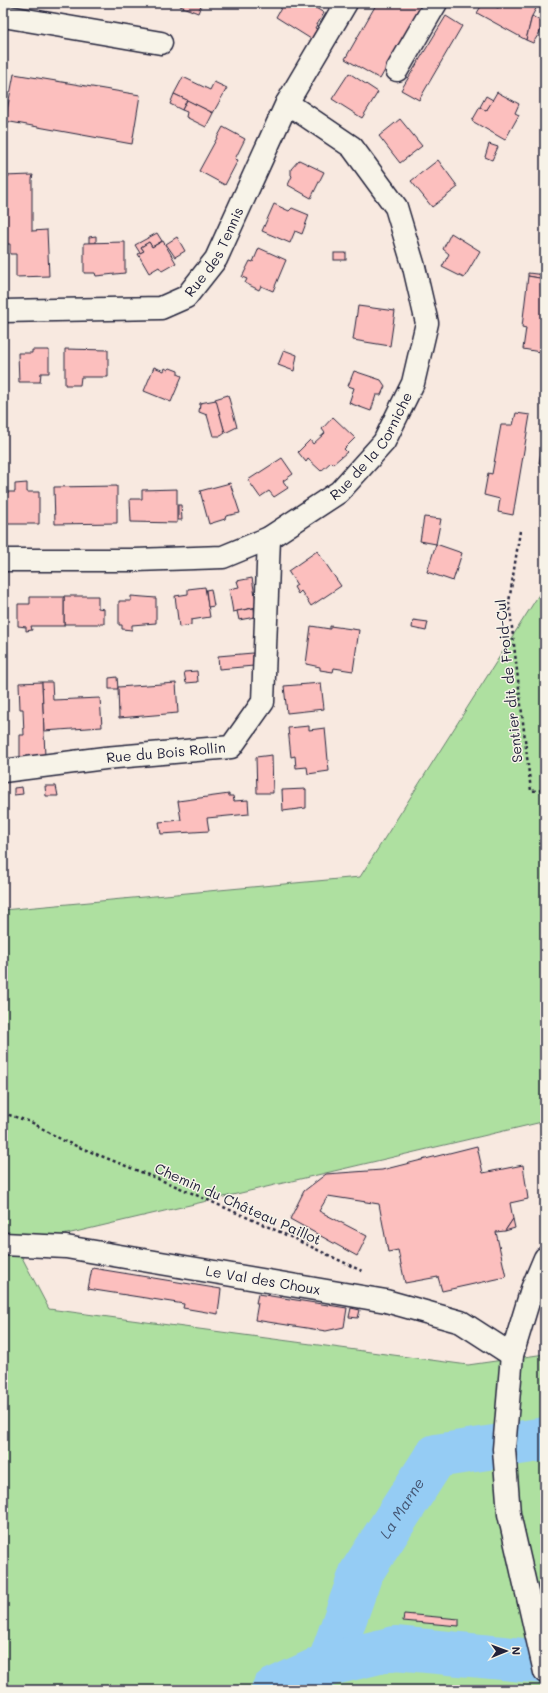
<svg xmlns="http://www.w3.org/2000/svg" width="548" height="1693" font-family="Mali,sans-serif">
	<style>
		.green { fill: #aee0a0; stroke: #68816e }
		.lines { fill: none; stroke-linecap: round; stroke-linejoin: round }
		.river { stroke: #95ccf4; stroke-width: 44 }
		.building { fill: #fcbfbe; stroke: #22223b }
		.minor-casing { stroke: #22223b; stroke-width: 25 }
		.major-casing { stroke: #22223b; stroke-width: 25 }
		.path { stroke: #22223b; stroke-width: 2.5; stroke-dasharray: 3 3; stroke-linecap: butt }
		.minor { stroke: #f7f3e8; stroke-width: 22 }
		.major { stroke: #f7f3e8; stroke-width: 22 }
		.labels { text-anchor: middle; stroke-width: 3; stroke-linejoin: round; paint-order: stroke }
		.street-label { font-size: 14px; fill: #22223b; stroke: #f7f3e8 }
		.water-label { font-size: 15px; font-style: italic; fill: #445572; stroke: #f7f3e8 }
	</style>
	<rect width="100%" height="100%" fill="#f8e9e0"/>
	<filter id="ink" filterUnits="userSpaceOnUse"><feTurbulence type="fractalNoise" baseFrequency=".025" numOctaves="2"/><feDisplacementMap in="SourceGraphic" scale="8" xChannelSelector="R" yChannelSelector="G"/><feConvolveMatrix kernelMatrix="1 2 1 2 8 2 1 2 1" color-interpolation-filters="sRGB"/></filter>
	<g filter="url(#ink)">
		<path class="green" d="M545,585v535l-3,2 -526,124 33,63 419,56 77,-11v336h-542v-780l357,-33z"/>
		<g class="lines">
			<g class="river">
				<path id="s1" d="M329,1664l32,-91 75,-117 109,-17"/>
				<path d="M273,1690l56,-26 66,-16 150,14"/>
			</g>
		</g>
		<g class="building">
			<path d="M181,3h21l-4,10 -18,-7z"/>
			<path d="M284,3h28l-1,2 13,8 -9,15 2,1 -6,10 -35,-22z"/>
			<path d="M377,3h46l-43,76 -35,-20z"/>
			<path d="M483,3h7l8,5 3,-5h38l-7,13 -6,24 -49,-27z"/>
			<path d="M446,16l16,10 -43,74 -18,-10z"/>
			<path d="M532,16l13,8 -12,19 -7,-3z"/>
			<path d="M349,73l29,19 -16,26 -30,-19z"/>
			<path d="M14,74l126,21 -8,49 -127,-23z"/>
			<path d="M183,77l27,13 4,-8 13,6 -14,25 -39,-19z"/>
			<path d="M497,92l22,12 -4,9 4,2 -14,25 -33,-19 8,-14 6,4z"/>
			<path d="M174,94l13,6 -5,10 -12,-6z"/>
			<path d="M486,96l7,4 -7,11 -6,-4z"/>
			<path d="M187,100l26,13 -7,14 -20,-10 1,-5 -5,-2z"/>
			<path d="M400,119l22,27 -22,17 -21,-27z"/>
			<path d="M223,127l22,12 -10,20 3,1 -13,25 -26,-14z"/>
			<path d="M489,144l9,3 -6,13 -7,-3z"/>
			<path d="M299,160l25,12 -13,26 -23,-13 4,-9 -1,-1v-6z"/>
			<path d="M438,160l20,27 -26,20 -21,-26z"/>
			<path d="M33,175l-1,4v52l15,-1 2,46 -33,1v-23h-6v-10h-7v-68z"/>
			<path d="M274,204l15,7 3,-3 17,7 -7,19 -7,-3 -5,12 -28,-12z"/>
			<path d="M157,233l5,8 -10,6 -3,-5 -8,5 3,4 -4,2 -5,-8z"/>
			<path d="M451,233l29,18 -16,27 -22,-11 7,-13 -6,-5z"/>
			<path d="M96,236v7h-7v-6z"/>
			<path d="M177,237l8,14 -10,6 -9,-13z"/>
			<path d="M163,241l13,22 -14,8 -3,-4 -10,6 -11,-19 6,-3 -3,-4 8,-5 3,5z"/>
			<path d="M125,242v31l-29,3 -1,-3h-11v-30z"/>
			<path d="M259,248l27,12 -13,31 -12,-5 -2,4 -14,-7 2,-4 -5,-2 8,-16 3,1z"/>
			<rect x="334" y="253" width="12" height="7"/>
			<path d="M528,273l17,2v4l-17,-3z"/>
			<path d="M528,276l17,3v45l-5,28 -17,-3 3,-21 -4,-1z"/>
			<path d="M358,306l37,5 -5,35 -37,-6z"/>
			<path d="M65,349l43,1v27h-27l-1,8h-15z"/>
			<path d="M32,350h17v23h-8l-1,9h-21l-1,-29h14z"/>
			<path d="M284,350l13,5 -3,16 -16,-6z"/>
			<path d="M154,367l10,4 1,-3 3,2 2,-2 8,3v3l4,2 -11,26 -27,-11z"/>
			<path d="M354,371l27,9 4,6 -4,9h-5l-5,16 -22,-8 5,-15 -6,-2z"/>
			<path d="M228,395l9,32 -12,6 -10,-34z"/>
			<path d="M216,400l9,33 -4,3h-8l-6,-21 -8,-3 1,-9z"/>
			<path d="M516,413l14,2 -17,100 -15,-3 2,-13 -16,-4 4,-22 4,1 9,-49h12z"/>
			<path d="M333,417l22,21 -11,11 3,3 -14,12 -2,-2 -10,9 -13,-12 -2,3 -8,-10 12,-12 3,4 12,-11 -3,-4z"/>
			<path d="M545,430v34l-6,-1z"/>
			<path d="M282,458l11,16 -10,7 5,7 -14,9 -5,-6 -9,6 -12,-17z"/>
			<path d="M27,483v9h12v32h-33l-1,-32h10v-8z"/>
			<path d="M230,483l10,30 -14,3 -1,3 -16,5 -9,-33z"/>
			<path d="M117,486v37l-62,1 -1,-37z"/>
			<path d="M177,489v34l-46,-1 -1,-23h12v-9z"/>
			<path d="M178,505h3l1,15h-4z"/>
			<path d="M424,517l17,2 -5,25 -16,-3z"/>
			<path d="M436,544l26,9 -9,28 -26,-9z"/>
			<path d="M317,551l24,35 -30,20 -10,-15 -3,3 -4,-7 3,-2 -9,-14z"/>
			<path d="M252,578l5,29 -24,5 -4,-23 10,-2 -2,-6z"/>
			<path d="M205,587l5,30 -19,3v5l-12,2 -4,-31 13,-2v-5z"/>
			<path d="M211,589l3,17 -6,1 -2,-17z"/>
			<path d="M98,596v12l6,1v15h-40v-28z"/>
			<path d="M131,596l25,2v25l-24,2v5l-10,-1v-4h-3v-24h12z"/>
			<path d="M30,597h34v29h-33l1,4 -6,1v-4l-8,-1v-22h12z"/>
			<path d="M254,608l1,9 -16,3 -2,-9z"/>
			<path d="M413,620l15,2 -2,9 -14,-3z"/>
			<path d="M311,626l19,3v-3l29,4 -6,41 -19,-3 -1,4 -13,-2v-3l-14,-3z"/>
			<path d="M253,653l1,13 -35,3 -1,-13z"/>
			<path d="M197,671l1,11 -12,1 -2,-11z"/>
			<path d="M117,677l1,12h-9v-11z"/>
			<path d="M42,682l3,75h-25v-22h4l-1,-26h-3l-1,-26z"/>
			<path d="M42,682h10l1,18 47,-2 2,29 -58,4z"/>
			<path d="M176,683l2,30 -59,5 -1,-31z"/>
			<path d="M321,683l3,26 -37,4 -3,-27z"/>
			<path d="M309,726v4l16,-2 4,43 -21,3 -1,-7 -11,1 -1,-12 -4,1 -3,-29z"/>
			<path d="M272,755l1,38h-16l-1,-36z"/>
			<path d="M45,786h11l2,10h-12z"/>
			<path d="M22,787l1,7 -9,1v-7z"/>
			<path d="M306,789v19l-23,3 -1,-21z"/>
			<path d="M229,794v2h4l1,5 14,-1 1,14 -42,4 2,13 -48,3 -2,-12 22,-2 -3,-19z"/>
			<path d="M477,1146l6,27 40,-8 5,34 -18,4 3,16 -8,12 -9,1 10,45 -64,14 -4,-14 -33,6 -7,-33 -10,2 -9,-48 -51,-8 -9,15 48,25 -10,20 -67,-37 14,-28 22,-17 56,-4z"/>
			<path d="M513,1219l2,9 -10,3z"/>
			<path d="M92,1268l129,21 -3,25 -35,-6 1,-4 -96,-15z"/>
			<path d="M258,1294l89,14 -3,19 -18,4 -71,-11 3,-17h-2z"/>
			<path d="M351,1308l9,2 -2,8 -9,-1z"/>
			<path d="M404,1614l55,5v7l-56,-5z"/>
		</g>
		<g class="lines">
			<defs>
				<g id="minor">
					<path d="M3,16l158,27"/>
					<path d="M397,70l39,-67"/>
					<path id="s2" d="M3,311l158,-3 25,-11 30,-38 71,-156 59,-100"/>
					<path id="s3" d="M3,560h133l87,-3 46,-19 70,-46 45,-50 29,-59 14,-60 -13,-56 -18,-60 -44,-60 -65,-44"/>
					<path id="s4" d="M3,771l102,-13 126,-11 32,-45 6,-164"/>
					<path id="s5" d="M3,1244l63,3 320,54 75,21 51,33"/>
				</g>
				<path id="major" d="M545,1258l-13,31 -20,66 -8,94 5,65 36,158"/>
			</defs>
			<use href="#minor" class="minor-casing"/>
			<use href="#major" class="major-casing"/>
			<g class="path">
				<path d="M520,531l-11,71 22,189 14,-1"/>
				<path d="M3,1113l28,9 33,19 114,46 102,45 84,40"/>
			</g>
			<use href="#minor" class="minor"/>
			<use href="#major" class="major"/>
		</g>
	</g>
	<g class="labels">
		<g class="street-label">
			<text dy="5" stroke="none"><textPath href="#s2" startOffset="239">Rue des Tennis</textPath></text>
			<text dy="5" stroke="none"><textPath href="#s3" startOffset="410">Rue de la Corniche</textPath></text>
			<text transform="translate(509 681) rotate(-96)" y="5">Sentier dit de Froid-Cul</text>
			<text dy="5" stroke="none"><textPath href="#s4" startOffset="164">Rue du Bois Rollin</textPath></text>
			<text transform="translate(238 1204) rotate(24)" y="5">Chemin du Château Paillot</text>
			<text dy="5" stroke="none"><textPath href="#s5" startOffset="263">Le Val des Choux</textPath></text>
		</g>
		<g class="water-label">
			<text dy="5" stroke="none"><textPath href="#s1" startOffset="173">La Marne</textPath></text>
		</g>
	</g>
	<rect width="548" height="1693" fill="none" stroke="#f7f3e8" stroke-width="16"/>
	<rect x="8" y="8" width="532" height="1677" fill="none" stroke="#22223b" stroke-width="1.5" filter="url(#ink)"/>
	<g transform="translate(506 1651) rotate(89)" stroke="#f7f3e8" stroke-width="3" paint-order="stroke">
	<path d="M0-3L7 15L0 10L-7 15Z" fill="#22223b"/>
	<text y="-6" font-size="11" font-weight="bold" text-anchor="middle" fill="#22223b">N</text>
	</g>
</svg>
